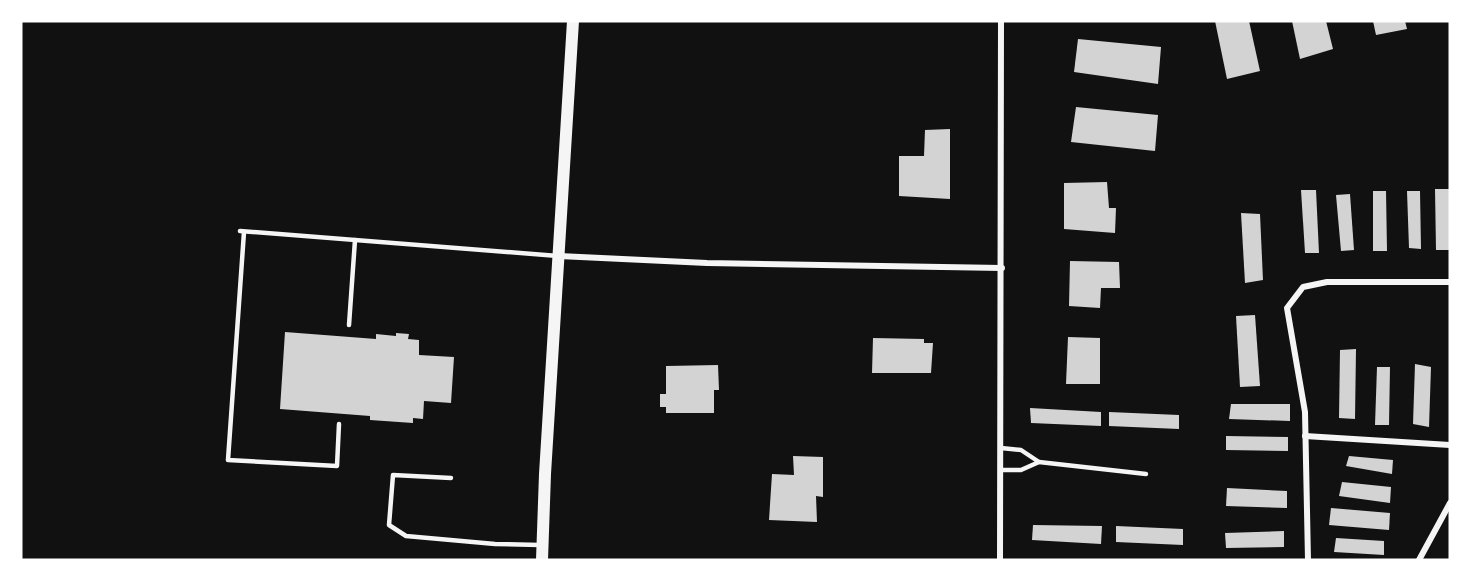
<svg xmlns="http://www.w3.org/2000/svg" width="1471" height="581" font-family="'IBM Plex Sans',sans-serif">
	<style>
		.building { fill: #d3d3d3 }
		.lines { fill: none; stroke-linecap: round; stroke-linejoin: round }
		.service { stroke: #f5f5f5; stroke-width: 4.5 }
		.minor { stroke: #f5f5f5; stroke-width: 6 }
		.secondary { stroke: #f5f5f5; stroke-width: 12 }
	</style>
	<rect width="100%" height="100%" fill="#111"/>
	<g class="building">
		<path d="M1215,21h34l11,50 -33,8z"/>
		<path d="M1292,21h34l7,28 -33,10z"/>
		<path d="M1373,21h32l2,8 -31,6z"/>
		<path d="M1078,39l83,8 -3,37 -84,-12z"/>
		<path d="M1076,107l82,8 -3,36 -84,-9z"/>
		<path d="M950,129v70l-51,-3v-40h25l1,-26z"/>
		<path d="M1107,182l2,26h7l-1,25 -51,-4v-46z"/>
		<path d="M1435,189h15l-1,61h-13z"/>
		<path d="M1301,190h15l3,63h-14z"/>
		<path d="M1373,191h13l1,60h-14z"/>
		<path d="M1407,191h13l1,58 -12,-1z"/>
		<path d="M1350,194l4,56 -13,1 -5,-56z"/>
		<path d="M1241,213l19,1 3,66 -18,3z"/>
		<path d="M1070,261l49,1 1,26h-19l-1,20 -31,-2z"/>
		<path d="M1255,315l5,71 -20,1 -4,-71z"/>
		<path d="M285,332l91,7v-5l20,2v-3l13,1 -1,5 11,1v15l35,2 -3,46 -27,-2 -1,18 -10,-1v5l-43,-3v-4l-90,-7z"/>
		<path d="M1068,337l32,1v46h-34z"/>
		<path d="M873,338l51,1v4h9l-2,30h-59z"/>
		<path d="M1356,349l-1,70 -16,-1 1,-68z"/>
		<path d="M1415,364l16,3 -2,60 -16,-3z"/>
		<path d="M718,365l1,25h-5v23h-48v-6h-6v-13h6v-28z"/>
		<path d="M1377,367h13l-1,58h-14z"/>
		<path d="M1231,404h59v17l-61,-2z"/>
		<path d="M1030,408l71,4v14l-70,-3z"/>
		<path d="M1109,412l70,3v14l-70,-3z"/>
		<path d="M1226,436l62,1v14l-62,-1z"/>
		<path d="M793,456l30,1v40l-7,-1 1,26 -48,-2 3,-46 22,1z"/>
		<path d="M1349,456l44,4 -1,14 -46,-8z"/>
		<path d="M1342,482l49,5 -1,16 -51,-7z"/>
		<path d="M1227,488l60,3v17l-61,-2z"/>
		<path d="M1331,508l59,5 -1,17 -60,-5z"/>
		<path d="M1033,525l69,1 -1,18 -69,-4z"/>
		<path d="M1116,526l67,3v16l-67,-3z"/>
		<path d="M1284,531v16l-58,1 -1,-15z"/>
		<path d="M1336,538l48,3v14l-50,-3z"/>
	</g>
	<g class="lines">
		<g class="service">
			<path d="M240,231l318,25"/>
			<path d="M244,232l-16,228 109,6 2,-42"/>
			<path d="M349,325l6,-85"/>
			<path d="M1039,462l107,12"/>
			<path d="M1001,470h20l18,-8 -18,-12 -20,-2"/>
			<path d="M451,478l-58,-3 -4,50 17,11 89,8 45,1"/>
		</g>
		<g class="minor">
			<path d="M559,256l148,7 295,5"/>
			<path d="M1305,436l145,9"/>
			<path d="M1000,560l1,-539"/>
			<path d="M1308,560l-3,-148 -18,-104 16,-21 24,-5h123"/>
			<path d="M1419,560l31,-57"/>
		</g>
		<path class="secondary" d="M542,560l3,-86 28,-453"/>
	</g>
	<rect width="1471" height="581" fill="none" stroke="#ffffff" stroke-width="45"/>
</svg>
